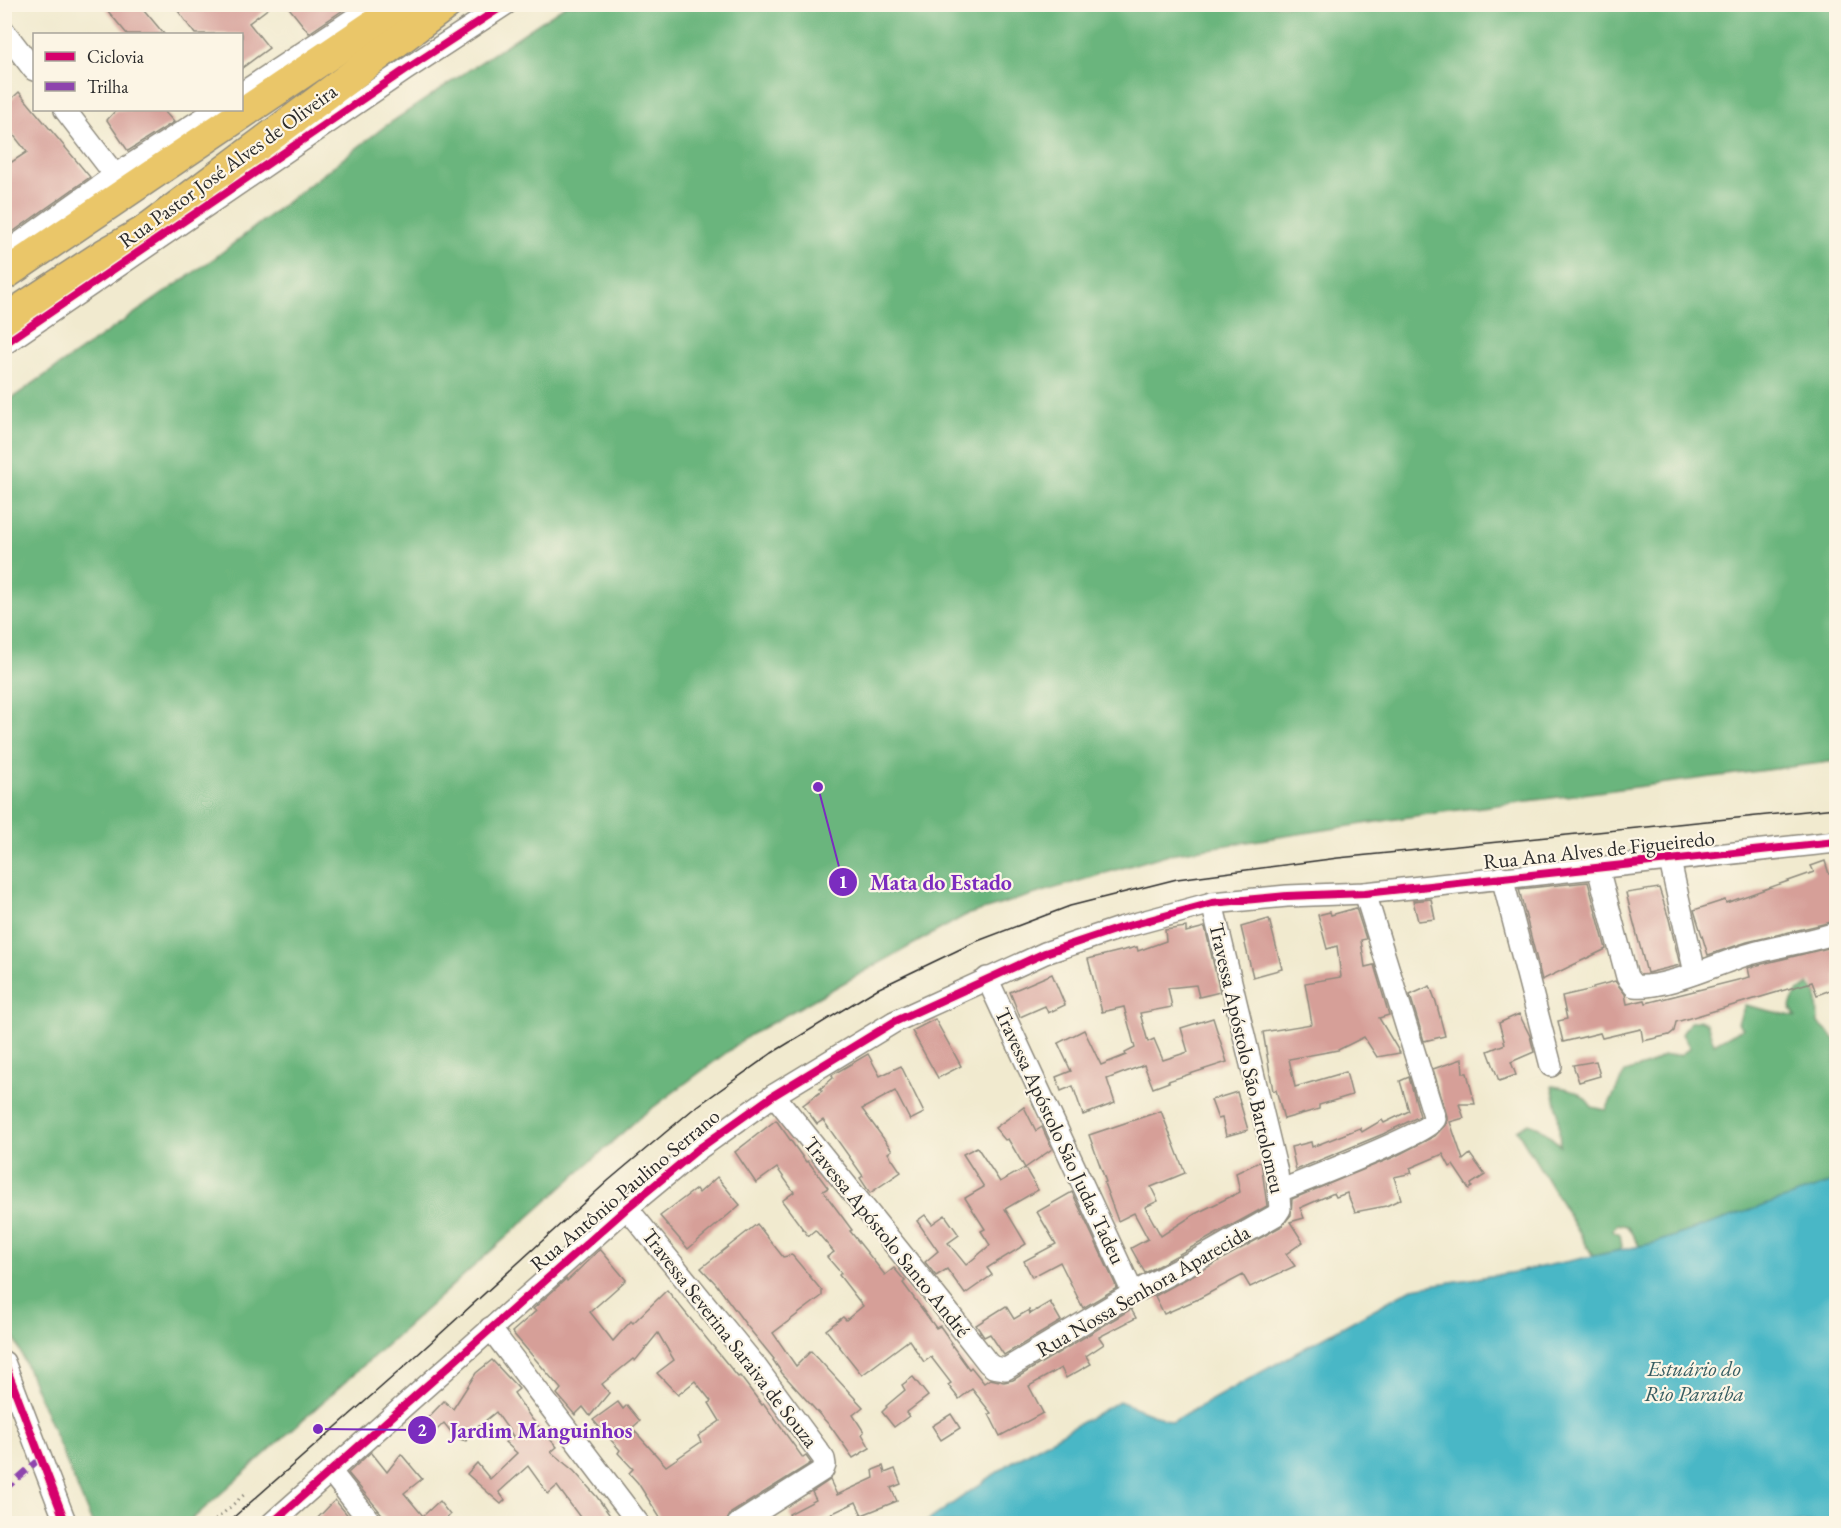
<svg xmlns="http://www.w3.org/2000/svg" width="1841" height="1528" font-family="'EB Garamond',serif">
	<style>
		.forest { fill: #6bb57d; stroke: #4b7054; stroke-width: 1.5 }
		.water { fill: #4ab7c6; stroke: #3a7178; stroke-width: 1.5 }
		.building { fill: #d69f98 }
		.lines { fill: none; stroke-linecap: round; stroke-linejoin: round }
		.minor-casing { stroke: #8e8a7d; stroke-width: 24 }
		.highway-casing { stroke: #8e8a7d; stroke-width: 33 }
		.path { stroke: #8e8a7d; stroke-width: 3; stroke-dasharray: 1.5 4.5; stroke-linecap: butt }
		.minor { stroke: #fff; stroke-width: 21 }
		.highway { stroke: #eac669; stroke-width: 30 }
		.tram { stroke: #2b2b2b; stroke-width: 1.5 }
		.quiet { stroke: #8e44ad; stroke-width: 6; stroke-dasharray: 12 6; stroke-linecap: butt }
		.cycleway-casing { stroke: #fcf5e5; stroke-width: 11 }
		.cycleway { stroke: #d6006c; stroke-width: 8 }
		.labels { text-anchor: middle; stroke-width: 4.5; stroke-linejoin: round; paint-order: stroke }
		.street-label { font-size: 21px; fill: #2b2b2b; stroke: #fcf5e5 }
		.water-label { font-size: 22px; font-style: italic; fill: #365c61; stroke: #fcf5e5 }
		.leader { fill: none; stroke: #7b2cbf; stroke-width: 2 }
		.callout-dot { fill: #7b2cbf; stroke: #fcf5e5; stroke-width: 2 }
		.mark-label { font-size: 18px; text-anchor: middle; font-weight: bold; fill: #fff }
		.callout-label { font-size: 22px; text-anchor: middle; font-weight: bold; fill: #7b2cbf; stroke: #fcf5e5; stroke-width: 4.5; stroke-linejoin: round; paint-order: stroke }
	</style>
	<rect width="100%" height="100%" fill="#fcf5e5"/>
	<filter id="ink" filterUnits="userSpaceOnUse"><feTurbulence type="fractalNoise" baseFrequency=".0167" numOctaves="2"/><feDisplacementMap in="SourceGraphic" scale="12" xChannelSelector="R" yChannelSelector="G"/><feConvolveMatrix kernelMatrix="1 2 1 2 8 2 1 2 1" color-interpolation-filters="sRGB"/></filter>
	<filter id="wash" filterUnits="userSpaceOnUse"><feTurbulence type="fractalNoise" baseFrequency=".008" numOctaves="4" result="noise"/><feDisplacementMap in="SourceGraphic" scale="24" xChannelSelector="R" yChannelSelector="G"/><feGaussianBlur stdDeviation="1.35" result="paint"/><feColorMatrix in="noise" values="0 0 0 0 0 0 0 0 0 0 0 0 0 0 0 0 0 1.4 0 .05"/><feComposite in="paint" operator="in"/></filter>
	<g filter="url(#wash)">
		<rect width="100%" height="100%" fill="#f1eacf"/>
		<g class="forest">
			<path d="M566,5h1270v756l-408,53 -259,40 -203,61 -216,120 -111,83 -451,405h-96l-87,-208v-912l211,-146 168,-130z"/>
			<path d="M1809,984l8,11 1,28 18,17v168l-190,49 -19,-31 -10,-2 -5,6 8,4 2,13 -21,19 3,8 -87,-144 12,-7 10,4 21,18 -2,-33 -6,-26c20,3 28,4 40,21l14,3 19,-38 23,-7 15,-9 17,-1 10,-7 -8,-14 8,-12 10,-2 7,3 7,21 29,-16 -5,-5 7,-18 51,12 -6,-10c4,-12 8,-16 19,-23z"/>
		</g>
		<path class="water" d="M1836,1181v342h-911l87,-61 107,-61 53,21 240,-134 110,-17 132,-28z"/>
		<g id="blocks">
			<g class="building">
				<path d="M102,4h37l25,30h-37z"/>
				<path d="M173,4h101l-25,19 20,25 -27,20v-34h-47z"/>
				<path d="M286,4h66l-43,29z"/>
				<path d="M19,92l71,85 -86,61v-71l23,-15 -23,-29v-17z"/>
				<path d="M116,110h47l11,12 -46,29 -21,-31z"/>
				<path d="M1825,861l4,13 7,-2v49l-89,21 -39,13 -14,-45 31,-10 1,3 88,-31 -3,-6z"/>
				<path d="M1588,882l18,67 -64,31 -23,-91z"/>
				<path d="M1659,888l10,31 11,46 -33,8 -21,-80z"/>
				<path d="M1431,899l4,20 -17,2 -5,-20z"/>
				<path d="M1356,908l10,31 -5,1 4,27 9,-2 15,50 -10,3 21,35 -23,4 -13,-20 -26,13 -49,9 6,28 51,-15 6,23 -33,10v4l-35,10 -8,-29 -3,1 -10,-59 49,-8 -7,-41 36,-6 -4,-31 -10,3 -9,-34 12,-3 1,3z"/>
				<path d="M1269,919l13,50 -29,8 -12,-50z"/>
				<path d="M1186,927v5l19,-5 15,65 -21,5 -3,-12 -28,3 4,19 -32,6 8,29 6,-3 9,21 25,-8 -7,-24 32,-10 14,44 -59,19 1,1 -16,6 -9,-23 -37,14 8,24 -32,12 -10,-29 -12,5 -5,-14 15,-6 -13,-28 26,-13 17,35 25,-10 -1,-2 10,-5 -11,-41 -22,5 -14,-53 49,-12 1,4 28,-10 -1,-11z"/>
				<path d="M1832,947l1,4 3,-1v38l-19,7 -5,-13 -136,40 -2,9 -5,4 -26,6 -2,-12 -39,9 -2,-5 -37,9 -5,-21 9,-2 -5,-23 31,-7v-2l22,-6 10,13 2,10 18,-4 1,3 104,-26 -2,-9 6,-2z"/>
				<path d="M1052,974l13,31 -17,8 -3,-7 -25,11 -10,-25z"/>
				<path d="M1430,986l6,16 9,34 -21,5 -14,-46z"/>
				<path d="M1519,1014l11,22 4,16 -23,10 5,13 -17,6 -11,-30 17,-7 -6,-21z"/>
				<path d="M935,1019l26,47 -23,12 -26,-47z"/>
				<path d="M868,1054l12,22 21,-10 23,47 -14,7 -15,-29 -33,18 30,41 -4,3 13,19 -31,21 -10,-15 3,-2 -40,-56 -6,4 -14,-19 19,-14 -2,-2 13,-11 -1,-3z"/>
				<path d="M1462,1059l1,14h4l8,31h-16l5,14 -14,4 13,38 7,-6 15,21 -14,9 1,3 -3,2 -16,-24 -3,2 -7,-13 -33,14 2,5 -18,4 7,22 -15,7 -31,6 -8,-19 -11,4 -2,-4 -34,15 4,10 -14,4 13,20 -17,12 9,12 -45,21 -7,-12 -47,25 -32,14 -9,-18 127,-70 9,-11 1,-16 102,-42 41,-21 12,-13v-7l-14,-47z"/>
				<path d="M1596,1061l4,15 -21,6 -6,-17z"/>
				<path d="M1409,1077l11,39 -37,18 -87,36 -5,-23 20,-5 1,5 48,-19 2,4 20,-12 2,3 25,-12 -9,-30z"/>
				<path d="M1237,1092l11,38 -22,6 -4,-18 -4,1 -7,-19z"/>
				<path d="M1024,1107l12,24 6,-4 10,22 -27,19 -17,-29 -3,1 -10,-12z"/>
				<path d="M1161,1111l24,62 -34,14 7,14 -13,6 16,29 34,-22 45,-22 -4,-19 25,-12 6,45 -122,67 -14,-25 17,-9 -14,-26 -16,8 -14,-38 2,-1 -17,-47z"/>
				<path d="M776,1120l30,42 2,-1 20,27 -5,3 29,39 -2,1 35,44 9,-7 11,13 -2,2 33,45 4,-2 12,17 -1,1 18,25 2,-2 13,16 6,-4 14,3 9,-2 118,-71 5,9 -37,19 5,7 -18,12 5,8 -25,14 -5,-10 -32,18 14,27 -43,23 -11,-22 2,-1 -19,-24 -13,10 -11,-14 3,-2 -20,-26 -7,5 -15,-22 -47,35 -36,-45 17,-13 3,3 17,-14 -24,-31 2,-2 -14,-16 7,-5 -19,-22 -7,6 -26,-35 12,-9 -17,-24 -21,15 -21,-31z"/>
				<path d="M977,1147l23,35 25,-14 13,22 -33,19 21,35 -39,24 5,7 -27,19 -18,-25 -11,7 -11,-14 13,-11 -21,-30 8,-6 7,9 13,-9 14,20 -11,8 18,22 24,-20 -9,-14 4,-2 -20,-31 19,-11 -21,-33z"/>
				<path d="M717,1177l23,28 -52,44 -28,-33 36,-27 3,4z"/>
				<path d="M1072,1192l45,96 -34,20 -23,-46 -28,15 -8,-16 32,-17 -19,-32z"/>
				<path d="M757,1224l26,33 9,-2 30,36v5l-49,37 23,33 15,-15 52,56 -10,8 11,17 -2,2 8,14 -17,10 -22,-31 -49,-54 -9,-13 1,-1 -27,-33 -31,-42 -15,-16z"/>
				<path d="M600,1249l26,31 -36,32 23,29 18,-20 2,2 34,-33 71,87 2,-1 22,29 2,-1 39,54 3,-2 5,7 -80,50 -6,11h-61l-26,-41 -9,-10 4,-4 -15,-16 2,-3 -27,-30 25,-18 5,7 4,-4 13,16 -8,7 34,38 35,-24 -3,-6 22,-15 -11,-18 2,-2 -16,-20 -17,14 -21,-22 17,-13 -16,-27 -23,28 -2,-2 -31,25 7,9 -19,23 -7,-9 -8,8 -18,-21 4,-5 -49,-57 24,-21 -3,-2 33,-30 1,2z"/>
				<path d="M1050,1302l11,19 -57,34 -14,-21 -6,3 -8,-12 30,-19 8,13 15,-9 1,4z"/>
				<path d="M492,1360l27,29 -5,4 17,25 26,29 -6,5 23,19 23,26 19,27h-31l-28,-38 -9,8 -20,-28 -29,26 6,8 -4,4 -34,-30 10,-11 13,16 27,-26 -12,-11 8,-6 -17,-24 -21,17 -9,12 -10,-3 -12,-15 -20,19 -7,-13 27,-28 9,8 23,-36z"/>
				<path d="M913,1377l15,19 -22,17 3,3 -15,11 -12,-15 5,-5 -1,-1 19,-16 -3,-5z"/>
				<path d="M951,1414l9,14 -19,12 -9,-14z"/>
				<path d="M371,1452l16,20 14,-18 21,25 -18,14 19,23 16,-15 11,14 -9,9h-51l-42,-51z"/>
				<path d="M883,1466l2,7 10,-4 6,15 -10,4 6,13 -35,14 -6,-13 -46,22h-16l-5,-10 27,-14 -4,-8 18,-12 7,15 37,-17 -1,-8z"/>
				<path d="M335,1500l20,24h-43z"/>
			</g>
		</g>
	</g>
	<g filter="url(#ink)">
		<use href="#blocks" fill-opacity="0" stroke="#8e8a7d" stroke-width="1.5"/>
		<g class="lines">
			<defs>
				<g id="minor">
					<path d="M4,31l30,39"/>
					<path d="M242,93l134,-89"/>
					<path d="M65,110l50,65"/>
					<path d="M4,254l111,-79 101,-65"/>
					<path d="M4,344l401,-274 101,-66"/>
					<path d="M1670,861l25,112"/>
					<path d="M1598,868l29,109 7,9c33,3 84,-23 116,-32 29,-8 58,-12 86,-21"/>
					<path d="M1502,877l49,189"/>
					<path d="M987,978l146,315"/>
					<path d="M774,1095l172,214 42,54 5,4 13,2 127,-76 73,-38 70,-40 4,-6 -3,-37 -65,-269"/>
					<path d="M1279,1191c24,-10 148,-57 156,-72l-70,-226"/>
					<path d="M627,1208l127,156 70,95 1,6 -2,5 -85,54"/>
					<path d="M490,1328l149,196"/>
					<path d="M4,1362l62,162"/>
					<path d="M331,1472l41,52"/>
					<path d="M271,1524l356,-316 70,-58 77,-55 120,-73 151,-69 75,-25 92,-25 75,-7 78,-3 471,-51"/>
				</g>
				<g id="highway">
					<path d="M4,275l400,-271"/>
					<path d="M4,320l102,-67 37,-21 304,-228"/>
				</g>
			</defs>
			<use href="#minor" class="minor-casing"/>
			<use href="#highway" class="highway-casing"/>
			<path class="path" d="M211,1524l35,-31"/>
			<use href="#minor" class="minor"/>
			<use href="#highway" class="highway"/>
			<path class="tram" d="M226,1524l179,-158 204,-186 83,-70 80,-57 105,-64 98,-47 95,-36 107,-27 161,-21 498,-50"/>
			<path class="quiet" d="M4,1490l37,-32"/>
			<defs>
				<g id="cycleway">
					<path d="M4,344l401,-274 101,-66"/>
					<path d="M4,1362l62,162"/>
					<path d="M271,1524l356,-316 70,-58 77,-55 120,-73 151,-69 75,-25 92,-25 75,-7 78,-3 471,-51"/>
				</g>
			</defs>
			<use href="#cycleway" class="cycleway-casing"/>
			<use href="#cycleway" class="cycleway"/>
		</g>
	</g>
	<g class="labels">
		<g class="street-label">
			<text transform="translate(228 166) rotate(-36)" y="7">Rua Pastor José Alves de Oliveira</text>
			<text transform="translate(1599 850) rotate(-6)" y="7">Rua Ana Alves de Figueiredo</text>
			<text transform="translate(1247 1058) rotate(77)" y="7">Travessa Apóstolo São Bartolomeu</text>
			<text transform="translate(1060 1136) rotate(65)" y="7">Travessa Apóstolo São Judas Tadeu</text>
			<text transform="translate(625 1190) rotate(-40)" y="7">Rua Antônio Paulino Serrano</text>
			<text transform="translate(887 1237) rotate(51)" y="7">Travessa Apóstolo Santo André</text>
			<text transform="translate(1143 1291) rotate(-30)" y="7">Rua Nossa Senhora Aparecida</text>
			<text transform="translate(730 1338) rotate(52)" y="7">Travessa Severina Saraiva de Souza</text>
		</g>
		<g class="water-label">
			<text x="1694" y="1376">Estuário do<tspan x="1694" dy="25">Rio Paraíba</tspan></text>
		</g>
	</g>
	<path class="leader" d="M818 787L843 882M318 1429L422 1430"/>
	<g class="callout-dot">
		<circle cx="818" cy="787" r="6"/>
		<circle cx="318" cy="1429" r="6"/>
		<circle cx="843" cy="882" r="15"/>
		<circle cx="422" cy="1430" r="15"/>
	</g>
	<g class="mark-label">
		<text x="843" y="888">1</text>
		<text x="422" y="1436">2</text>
	</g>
	<g class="callout-label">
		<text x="941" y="890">Mata do Estado</text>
		<text x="541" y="1438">Jardim Manguinhos</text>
	</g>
	<rect width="1841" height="1528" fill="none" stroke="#fcf5e5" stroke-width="24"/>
	<rect x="33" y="33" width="210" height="78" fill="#fcf5e5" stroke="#a8a49b" stroke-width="1.5"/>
	<rect x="45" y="52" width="30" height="9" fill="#d6006c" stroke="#a8a49b" stroke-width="1.5"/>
	<text x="87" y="63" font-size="18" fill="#2b2b2b">Ciclovia</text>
	<rect x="45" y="82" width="30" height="9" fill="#8e44ad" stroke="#a8a49b" stroke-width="1.5"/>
	<text x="87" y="93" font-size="18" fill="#2b2b2b">Trilha</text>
</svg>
